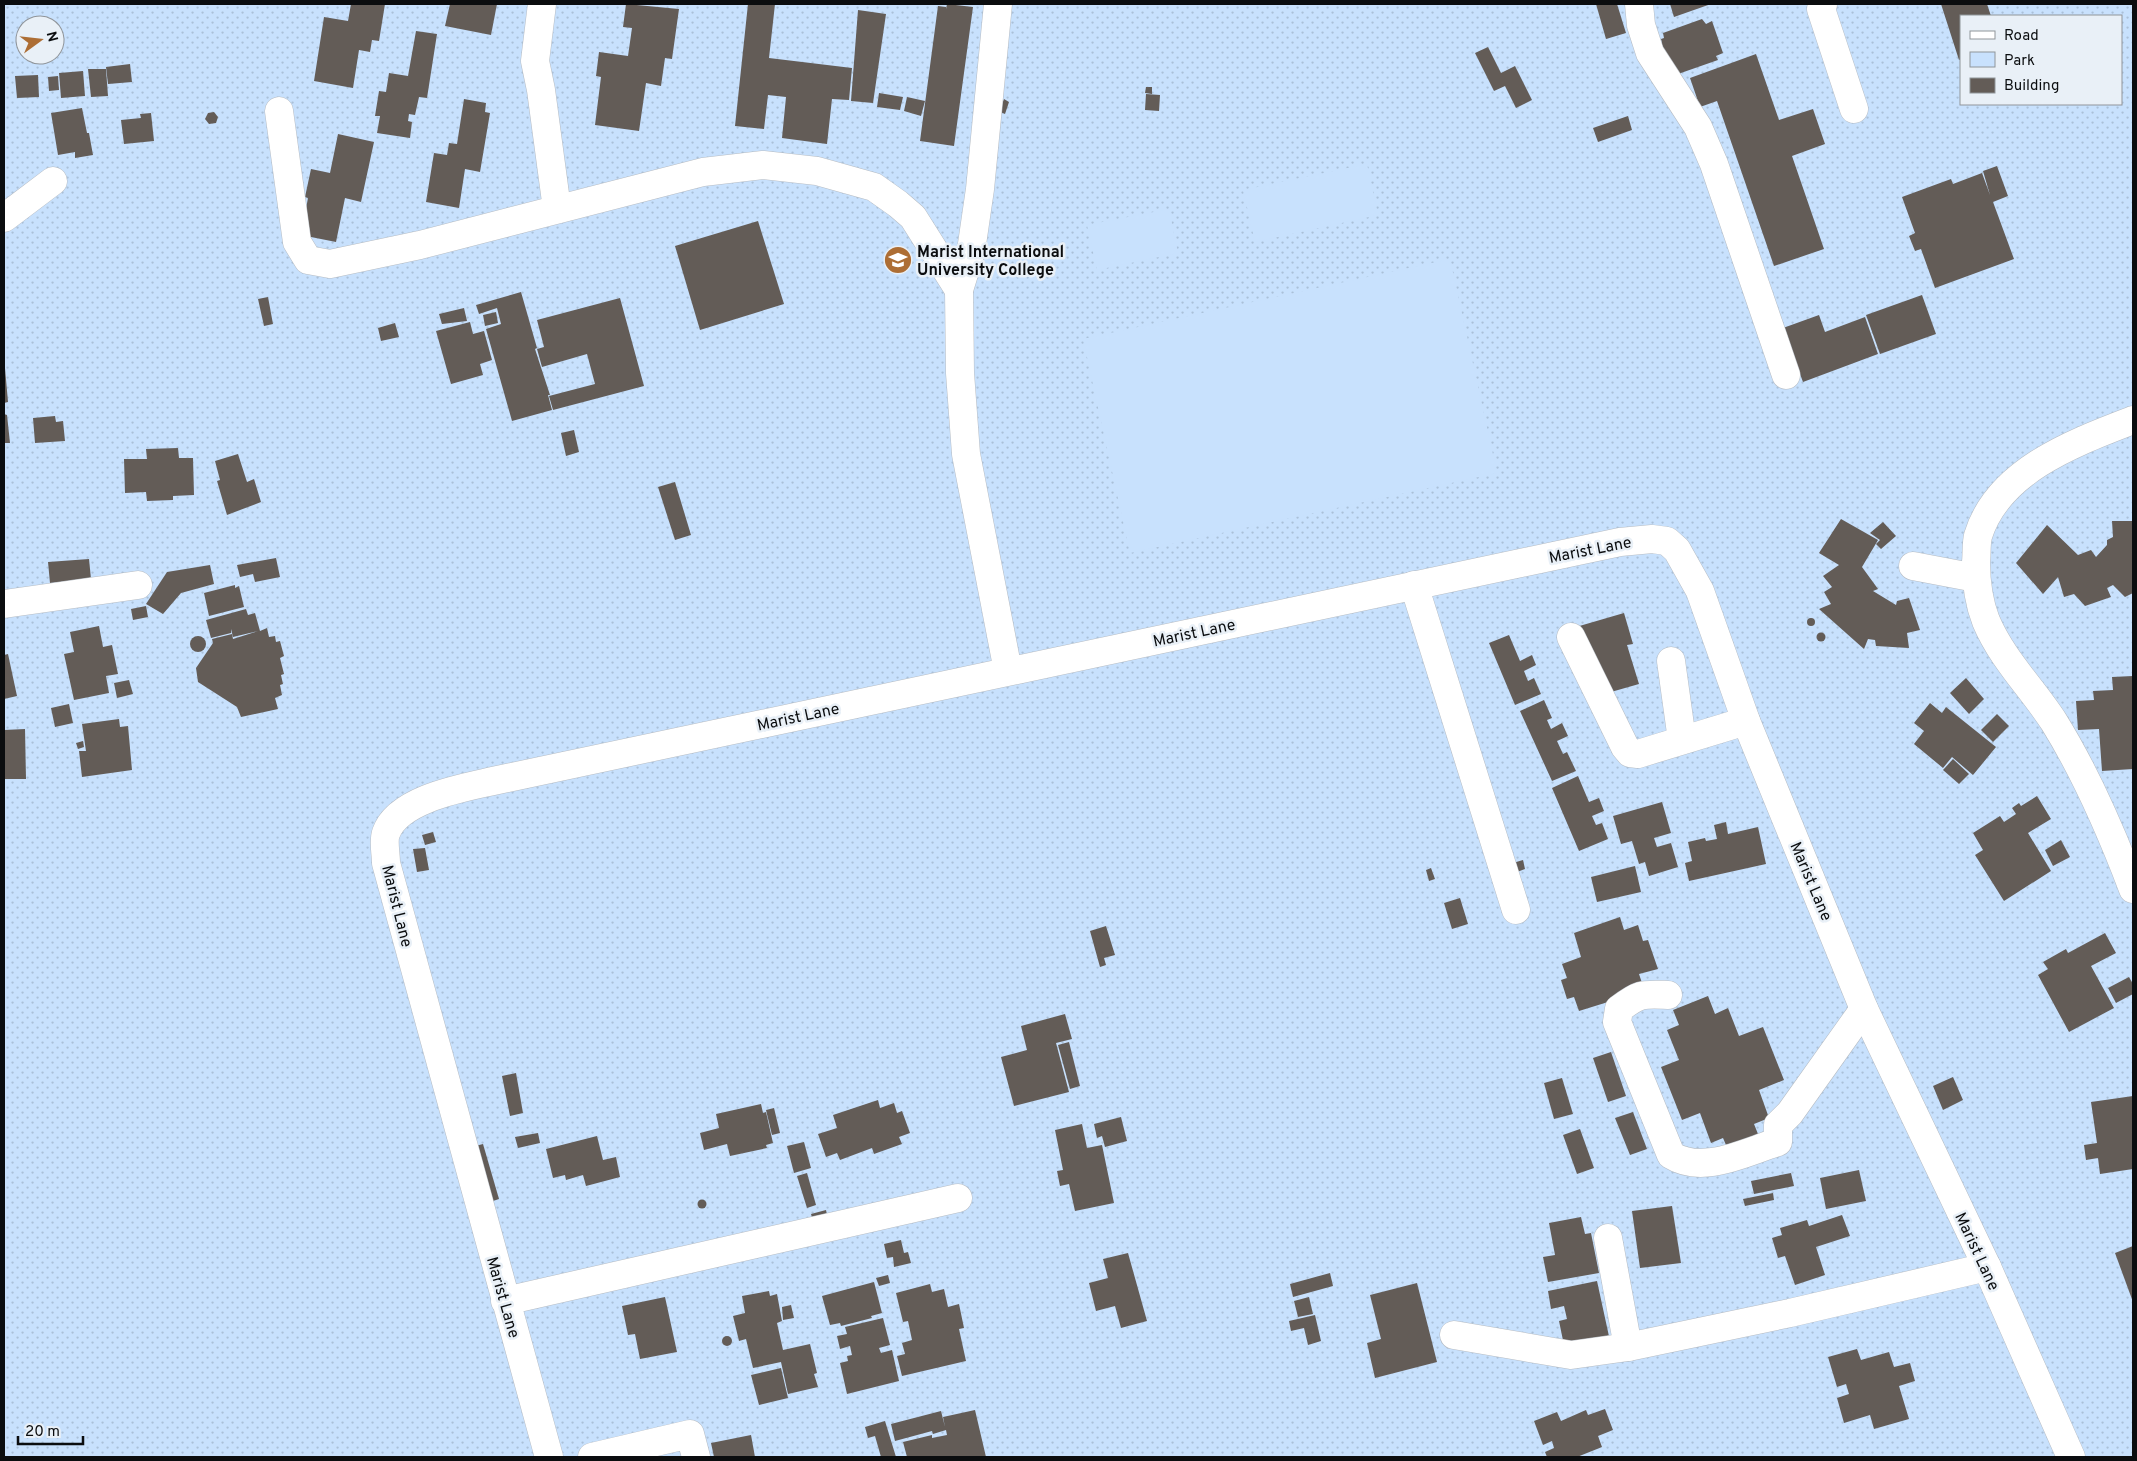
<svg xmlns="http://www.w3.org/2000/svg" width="2137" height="1461" font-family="Overpass,sans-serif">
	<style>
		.grass { fill: url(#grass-dots); fill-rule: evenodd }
		.park { fill: #c8e1fd }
		.building { fill: #635c57 }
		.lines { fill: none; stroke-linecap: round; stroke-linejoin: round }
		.minor-casing { stroke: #b7bdc4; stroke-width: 29 }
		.minor { stroke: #fff; stroke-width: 28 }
		.labels { text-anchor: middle; stroke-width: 5; stroke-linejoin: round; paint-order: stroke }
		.poi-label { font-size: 16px; font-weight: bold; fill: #0b0d0f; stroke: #e9f0f7; text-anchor: start }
		.street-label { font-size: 16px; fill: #0b0d0f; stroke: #e9f0f7 }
	</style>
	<defs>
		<pattern id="grass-dots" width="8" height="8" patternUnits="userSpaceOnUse" patternTransform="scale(1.25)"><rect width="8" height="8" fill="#c8e1fd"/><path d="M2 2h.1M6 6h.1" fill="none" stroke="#aac0d8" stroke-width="1.8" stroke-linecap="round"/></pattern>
	</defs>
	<rect width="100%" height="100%" fill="#e9f0f7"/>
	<path class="grass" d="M4,4h2129v1453h-2129zM1961,16h160v88h-160zM25,25h30v30h-30z"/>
	<g class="park">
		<path d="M1367,164l11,51 -123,27 -12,-52z"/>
		<path d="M1169,209l9,44 -81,17 -10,-45z"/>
		<path d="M1450,259l47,214 -367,80 -47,-214z"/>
	</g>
	<g class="building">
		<path d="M351,4h34l-6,37 -7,-1 -2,12 -11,-2 -6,38 -39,-7 10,-64 24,4z"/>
		<path d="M450,4h47l-6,31 -46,-9z"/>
		<path d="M626,4l53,5 -7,50 -7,-1 -4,28 -15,-3 -7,48 -44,-6 6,-48 -5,-1 3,-24 29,4 4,-28 -9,-1z"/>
		<path d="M748,4h27l-6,54 83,10 -3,32 -17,-1 -5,45 -45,-6 4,-41 -18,-2 -4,34 -29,-3z"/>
		<path d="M947,4l26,3 -19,139 -34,-5 18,-135 8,1v2z"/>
		<path d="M1596,4h21l9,29 -20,6z"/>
		<path d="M1670,4h41l-37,13z"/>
		<path d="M1941,4h46l4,12h-30v43l-2,1z"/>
		<path d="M858,10l28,4 -13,89 -22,-2z"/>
		<path d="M1702,19l4,5 6,-3 11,32 -7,3 2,4 -40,14 -20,-30 4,-1 -1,-4 3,-1 -1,-5z"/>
		<path d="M416,31l21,3 -10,64 -8,-1 -4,18 -6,-1 -1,7 4,1 -2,16 -33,-5 3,-17h-5l4,-25 7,1 3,-19 19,3z"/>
		<path d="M1488,47l13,26 14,-7 17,34 -16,8 -11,-22 -11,5 -19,-38z"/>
		<path d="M1756,54l23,66 34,-11 12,35 -33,12 32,93 -50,17 -57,-165 -17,6 -10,-29z"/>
		<path d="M130,64l2,18 -24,2 -2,-17z"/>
		<path d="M88,69h18l2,27 -17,1z"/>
		<path d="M83,71l2,25 -24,2 -2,-25z"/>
		<path d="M38,75l1,22 -22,1 -2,-22z"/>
		<path d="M58,76l1,14 -10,1 -1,-14z"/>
		<path d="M1146,87h6v7l-7,-1z"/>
		<path d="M879,93l24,4 -3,13 -23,-3z"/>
		<path d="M1146,94l14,1 -1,16 -14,-1z"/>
		<path d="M907,97l18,4 -4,15 -17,-5z"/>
		<path d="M464,99l22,4 -1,9 5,1 -10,59 -15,-3 -6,39 -33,-6 8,-49 13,2 2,-12 8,1z"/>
		<path d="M1004,99l5,3 -4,12 -16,-7 3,-7 10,4z"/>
		<path d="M82,108l5,25h2l4,22 -18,3v-6l-17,3 -7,-42z"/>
		<path d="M214,112l4,5 -2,6 -7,1 -4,-5 3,-6z"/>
		<path d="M151,113l3,28 -30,3 -3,-24 20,-2 -1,-4z"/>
		<path d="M1628,116l4,14 -34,12 -5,-14z"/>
		<path d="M338,134l36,8 -13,60 -16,-4 -9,44 -35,-7 7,-37 -3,-1 6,-28 19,4z"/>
		<path d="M1997,166l11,30 -15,6 21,57 -79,29 -14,-39 -6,2 -6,-15 6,-3 -13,-36 49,-18 2,5 29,-11 8,22 -7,-24z"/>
		<path d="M758,221l26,83 -84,26 -25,-84z"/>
		<path d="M521,292l16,56 -2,1 15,46h-2l4,15 -40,11 -26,-92 15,-5 -4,-16 -18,6 -3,-9z"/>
		<path d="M1922,295l14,39 -56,20 -14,-39z"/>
		<path d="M268,297l5,27 -9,2 -6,-27z"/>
		<path d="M620,298l24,88 -91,24 -4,-14 46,-12 -8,-30 -45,13 -5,-18 7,-2 -7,-27z"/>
		<path d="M464,308l3,13 -25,3 -3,-10z"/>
		<path d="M496,312l2,11 -13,3 -2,-11z"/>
		<path d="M1819,315l6,17 40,-15 13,37 -75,28 -20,-54z"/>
		<path d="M470,322l3,12 11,-3 8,29 -12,4 3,11 -32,9 -15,-53z"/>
		<path d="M395,323l4,14 -18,4 -3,-13z"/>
		<path d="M4,368h1l3,34 -4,1z"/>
		<path d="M4,414l3,1 3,28h-6z"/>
		<path d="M55,416l1,6 7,-1 2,20 -30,2 -2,-25z"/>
		<path d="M574,430l5,22 -13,4 -5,-23z"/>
		<path d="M178,448l1,10h14l1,37 -21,1v4l-26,1 -1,-9 -21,1 -1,-34h23l-1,-10z"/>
		<path d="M238,454l9,28 7,-3 7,23 -34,13 -10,-34 3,-1 -5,-19z"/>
		<path d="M675,482l16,53 -16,5 -17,-53z"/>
		<path d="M1841,519l37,21 -16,27 16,22 -5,2 23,14 1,-4 12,-3 11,32 -13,3 2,15 -33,-2 -1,-6 -7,-1 -4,10 -45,-40 12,-5 -7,-12 8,-5 -9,-11 16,-11 -20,-12z"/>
		<path d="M2112,521h21v72l-8,4 -12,-12 -6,3 4,9 -26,9 -11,-12 -10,3 -6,-20 -15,17 -27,-31 31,-38 31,30 13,-5 5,7 11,-12v-5l6,-3z"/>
		<path d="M1883,522l13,14 -15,13 -5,-5 4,-4 -10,-7z"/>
		<path d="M276,558l4,19 -25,5 -2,-8 -13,3 -3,-12z"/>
		<path d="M89,559l2,20 -41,4 -2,-21z"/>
		<path d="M210,565l4,19 -33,9 -18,21 -17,-10 21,-32z"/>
		<path d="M235,585v3l4,-2 5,21 -35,9 -5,-23z"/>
		<path d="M146,606l2,11 -15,3 -2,-11z"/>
		<path d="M246,609l2,6 7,-2 5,18 7,-3 2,9 6,-1 1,6 4,-1 4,15 -4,2 4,16 -3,1 2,9 -3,1 2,10 -7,3 3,11 -37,8 -4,-10 -39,-25 -2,-14 17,-25 -1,-4 20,-5 1,5 25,-8 -25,6 -2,-8v4l-20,5 -5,-18z"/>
		<path d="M1624,613l9,31 -6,1 12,39 -35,10 -28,-67z"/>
		<circle cx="1811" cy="622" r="4"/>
		<path d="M99,626l4,21 9,-2 6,29 -12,2 3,17 -35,7 -10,-46 10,-2 -4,-20z"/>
		<circle cx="1821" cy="637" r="4.5"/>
		<path d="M1509,635l11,26 12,-6 4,10 -12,6 4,10 6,-3 7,16 -26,11 -26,-62z"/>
		<circle cx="198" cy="644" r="8"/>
		<path d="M8,654l9,42 -13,3v-44z"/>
		<path d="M2133,676v93l-31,2 -3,-42 -21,1 -2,-29 18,-1 -1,-9 20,-1 -1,-13z"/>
		<path d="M1966,678l18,21 -15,15 -19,-21z"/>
		<path d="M129,680l4,14 -16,4 -3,-15z"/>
		<path d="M1544,700l8,18 -5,2 4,9 11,-6 6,13 -11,5 6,13 4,-2 9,19 -24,10 -32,-70z"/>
		<path d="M1930,703l12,10 4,-6 50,40 -23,28 -21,-18 -9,11 -29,-24 10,-13 -10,-8z"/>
		<path d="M69,704l4,19 -18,4 -4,-19z"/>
		<path d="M1997,714l12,12 -16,16 -12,-12z"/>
		<path d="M119,719l1,8 8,-1 4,44 -50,7 -3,-26h7l-4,-27z"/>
		<path d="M25,729l1,50h-22v-49z"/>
		<path d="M83,741l1,6 -6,2 -2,-6z"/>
		<path d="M1953,759l16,15 -10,10 -16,-14z"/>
		<path d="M1578,776l11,26 10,-4 5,13 -12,5 4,9 6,-2 6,16 -29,12 -27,-63z"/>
		<path d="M2037,796l14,23 -23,14 23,38 -47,30 -29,-46 8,-5 -10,-17 27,-17 4,6 12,-8 -4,-6 7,-5 2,3z"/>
		<path d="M1662,802l9,31 -17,5 3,9 14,-4 7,24 -29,9 -4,-14 -6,2 -7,-23 -11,3 -8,-28z"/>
		<path d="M1726,822l2,12 30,-7 8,37 -77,17 -4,-18 7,-2 -4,-19 17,-4 1,3 11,-2 -3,-14z"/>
		<path d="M433,832l3,10 -11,3 -3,-10z"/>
		<path d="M2061,840l9,17 -17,9 -8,-16z"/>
		<path d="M425,848l4,22 -12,2 -4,-23z"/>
		<path d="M1523,860l2,9 -16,6 -3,-10z"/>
		<path d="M1635,866l6,26 -44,10 -6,-25z"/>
		<path d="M1431,868l4,11 -6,2 -3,-11z"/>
		<path d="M1460,898l8,26 -16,5 -8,-26z"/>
		<path d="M1620,917l4,13 14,-5 5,16 5,-1 10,29 -19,5 4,12 -19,11 -45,14 -5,-14 -7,2 -6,-19 6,-2 -5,-14 19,-7 -7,-24z"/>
		<path d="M1106,926l9,29 -11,3 2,7 -6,2 -10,-36z"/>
		<path d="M2105,933l11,20 -25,13 23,42 -45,24 -31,-57 10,-6 -5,-7 23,-13 2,4z"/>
		<path d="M2129,977l4,7v10l-17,9 -8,-15z"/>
		<path d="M1708,996l7,18 13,-6 11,28 24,-9 21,53 -25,10 10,28 -15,6 6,15 -31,13 -6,-14 -12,5 -11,-30 -18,7 -21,-53 18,-7 -12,-30 12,-5 -6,-15z"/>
		<path d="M1065,1014l7,25 -16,4 13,49 -55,14 -13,-49 26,-7 -6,-24z"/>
		<path d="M1069,1042l11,44 -10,3 -12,-44z"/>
		<path d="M1611,1052l15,44 -18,6 -15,-44z"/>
		<path d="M516,1073l7,40 -13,3 -8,-40z"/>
		<path d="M1953,1077l10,23 -20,10 -10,-24z"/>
		<path d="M1562,1078l11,36 -19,5 -10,-36z"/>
		<path d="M2133,1096v73l-33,5 -2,-16 -12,2 -2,-15 13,-2 -6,-41z"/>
		<path d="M878,1100l2,8 14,-5 3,10 5,-2 8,22 -11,4 3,7 -28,10 -2,-6 -32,12 -3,-7 -11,4 -8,-23 19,-6 -4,-13z"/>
		<path d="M761,1104l2,9 3,-1 7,31 -7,2 1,3 -37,8 -3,-12 -23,6 -4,-17 19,-5 -3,-14z"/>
		<path d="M774,1108l6,25 -8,2 -6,-25z"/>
		<path d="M1633,1112l14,37 -17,6 -15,-37z"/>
		<path d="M1121,1117l6,24 -22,6 -3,-11 -5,2 -3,-14z"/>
		<path d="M1082,1124l5,24 15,-3 12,58 -39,8 -6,-27 -9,2 -3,-15 6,-1 -8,-40z"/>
		<path d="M1580,1129l14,39 -17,6 -14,-39z"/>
		<path d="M538,1133l2,10 -22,5 -3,-11z"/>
		<path d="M597,1136l6,24 13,-3 4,20 -34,9 -3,-11 -17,5 -1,-5 -12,3 -7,-29z"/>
		<path d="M804,1142l7,26 -17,5 -7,-27z"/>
		<path d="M483,1144l16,55 -15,5 -16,-56z"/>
		<path d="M1859,1170l7,31 -40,8 -6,-31z"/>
		<path d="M807,1173l9,32 -9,3 -10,-32z"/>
		<path d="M1791,1173l3,13 -40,8 -3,-13z"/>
		<path d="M1773,1193l1,7 -29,6 -2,-7z"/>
		<circle cx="702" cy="1204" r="4.5"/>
		<path d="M1672,1206l9,57 -41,5 -8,-57z"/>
		<path d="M826,1210l3,14 -14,4 -4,-14z"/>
		<path d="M1842,1215l8,21 -34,11 9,28 -30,10 -10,-29 -7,2 -6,-20 10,-3 -2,-7 27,-8 2,6z"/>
		<path d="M1581,1217l4,17 6,-1 8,40 -51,9 -5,-25 12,-2 -6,-32z"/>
		<path d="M901,1240l3,13 4,-1 3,11 -17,4 -1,-10 -6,1 -3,-14z"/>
		<path d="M2133,1246v56l-18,-49z"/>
		<path d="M1128,1253l19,68 -26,7 -6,-22 -19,5 -7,-28 19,-5 -5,-19z"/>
		<path d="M1330,1273l3,13 -40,11 -3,-13z"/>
		<path d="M888,1275l2,8 -11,3 -3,-8z"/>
		<path d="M1597,1281l13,60 -45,9 -6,-29 8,-2 -3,-13 -13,3 -3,-18z"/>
		<path d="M874,1282l8,31 -11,3 1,2 -31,8 -1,-3 -10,2 -8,-29z"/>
		<path d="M1417,1283l20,79 -62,16 -8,-35 14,-4 -11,-44z"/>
		<path d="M930,1284l2,8 12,-3 4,18 11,-3 5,24 -5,1 7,32 -64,15 -5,-20 8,-2 -3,-11 10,-3 -4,-19 -5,1 -7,-29z"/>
		<path d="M769,1291l1,5 7,-2 5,27 -5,2 6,27 27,-6 7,29 -3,1 4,13 -30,7 -7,-32 -28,6 -7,-29 -7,2 -6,-25 12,-3 -3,-17z"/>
		<path d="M665,1297l12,55 -37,7 -5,-25 -7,1 -6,-29z"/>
		<path d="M1309,1297l4,17 -15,3 -4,-16z"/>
		<path d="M791,1305l3,13 -11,2 -1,-13z"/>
		<path d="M1315,1315l6,26 -13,4 -4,-17 -13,3 -2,-10z"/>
		<path d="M883,1318l7,27 -11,3 2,5 11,-3 7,31 -52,13 -7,-31 8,-2 -1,-5 5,-1 -2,-9 -10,3 -3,-13 10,-2 -2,-7z"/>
		<circle cx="727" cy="1341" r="5"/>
		<path d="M1857,1349l4,11 28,-8 5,15 16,-4 5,18 -16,5 10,33 -35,10 -4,-14 -26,8 -7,-25 12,-4 -3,-10 -9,3 -9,-30z"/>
		<path d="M781,1368l7,30 -29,7 -8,-30z"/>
		<path d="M1605,1409l8,21 -15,6 4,11 -25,10h-30l-2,-5 9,-4 -2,-7 -9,4 -9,-24 23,-9 4,9 25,-11 2,5z"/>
		<path d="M975,1410l11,47h-79l-4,-15 29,-7v3l15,-3 -1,-5 -13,4 -1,-3 -37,10 -4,-17 50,-13 4,16 -2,-10z"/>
		<path d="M885,1421l11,36h-15l-6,-21 -7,2 -3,-11z"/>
		<path d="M751,1435l4,22h-41l-3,-14z"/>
	</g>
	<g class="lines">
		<defs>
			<g id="minor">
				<path d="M542,4l-7,57 6,29 16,119"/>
				<path d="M998,4l-18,185 -9,62 -12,39 1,83 6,81 42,217"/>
				<path d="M1639,4l2,21 9,28 48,74 16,37 72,211"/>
				<path d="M1823,4l-2,5 33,100"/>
				<path d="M279,111l18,131 11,18 22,4 90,-19 283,-73 60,-7 54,6 57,16 24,17 15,13 46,73"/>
				<path d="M4,218l49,-37"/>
				<path d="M2133,420c-57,22 -135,50 -155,116 -2,8 -1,18 -2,26 0,19 3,41 10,59 16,38 46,67 68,101 33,53 57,109 79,167"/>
				<path d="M1913,566l63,12"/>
				<path d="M1414,585l102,325"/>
				<path d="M4,604l134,-19"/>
				<path d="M1571,637l54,110 5,6 8,1 108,-33"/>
				<path d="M1671,661l11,79"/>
				<path d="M1668,995c-26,-1 -28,-2 -49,14l-2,13 54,133c32,20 74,-3 107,-13v-17l12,-12 74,-104"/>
				<path d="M1608,1238l20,109 162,-34 197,-46"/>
				<path d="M505,1301l453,-103"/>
				<path d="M1454,1335l117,20 57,-8"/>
				<path d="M549,1457l-163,-594c0,-9 -3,-22 0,-30 12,-34 76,-45 107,-52l1127,-239 32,-3 15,2 10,9 23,41 46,130 118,288 123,258 84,190"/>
				<path d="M592,1457l98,-23 6,23"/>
			</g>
		</defs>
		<use href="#minor" class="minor-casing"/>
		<use href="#minor" class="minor"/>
	</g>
	<defs>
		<symbol id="university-disc" viewBox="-11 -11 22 22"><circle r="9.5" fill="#ad6e35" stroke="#e9f0f7"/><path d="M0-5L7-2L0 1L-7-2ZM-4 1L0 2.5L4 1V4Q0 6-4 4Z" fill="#fff"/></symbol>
	</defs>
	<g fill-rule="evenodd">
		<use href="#university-disc" x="882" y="244" width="32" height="32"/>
	</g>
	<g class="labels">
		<g class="poi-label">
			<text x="917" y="257">Marist International<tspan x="917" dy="18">University College</tspan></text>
		</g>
		<g class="street-label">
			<text transform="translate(1590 549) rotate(-11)" y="6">Marist Lane</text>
			<text transform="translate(1194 632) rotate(-12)" y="6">Marist Lane</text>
			<text transform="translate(798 716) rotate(-12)" y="6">Marist Lane</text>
			<text transform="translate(1812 881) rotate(67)" y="6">Marist Lane</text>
			<text transform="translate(398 906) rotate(76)" y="6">Marist Lane</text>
			<text transform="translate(1978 1251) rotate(65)" y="6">Marist Lane</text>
			<text transform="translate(504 1297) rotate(74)" y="6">Marist Lane</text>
		</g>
	</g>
	<rect width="2137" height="1461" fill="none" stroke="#0b0d0f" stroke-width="10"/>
	<rect x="1960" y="15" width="162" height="90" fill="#e9f0f7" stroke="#90959a"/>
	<rect x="1970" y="31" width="25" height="8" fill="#ffffff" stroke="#90959a"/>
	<text x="2004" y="40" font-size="15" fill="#0b0d0f">Road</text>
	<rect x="1970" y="52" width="25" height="15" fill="#c8e1fd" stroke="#90959a"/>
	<text x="2004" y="65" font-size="15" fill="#0b0d0f">Park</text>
	<rect x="1970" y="78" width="25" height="15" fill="#635c57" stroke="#90959a"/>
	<text x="2004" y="90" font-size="15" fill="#0b0d0f">Building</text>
	<g transform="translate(40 40) rotate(75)"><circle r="24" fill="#e9f0f7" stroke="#90959a"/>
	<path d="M0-4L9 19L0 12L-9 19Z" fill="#ad6e35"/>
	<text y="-8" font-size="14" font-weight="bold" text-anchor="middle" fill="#0b0d0f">N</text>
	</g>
	<path d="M18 1436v8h65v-8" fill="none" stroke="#0b0d0f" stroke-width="2.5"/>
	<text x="25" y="1436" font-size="15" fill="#0b0d0f" stroke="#e9f0f7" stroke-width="4" paint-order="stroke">20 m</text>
</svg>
